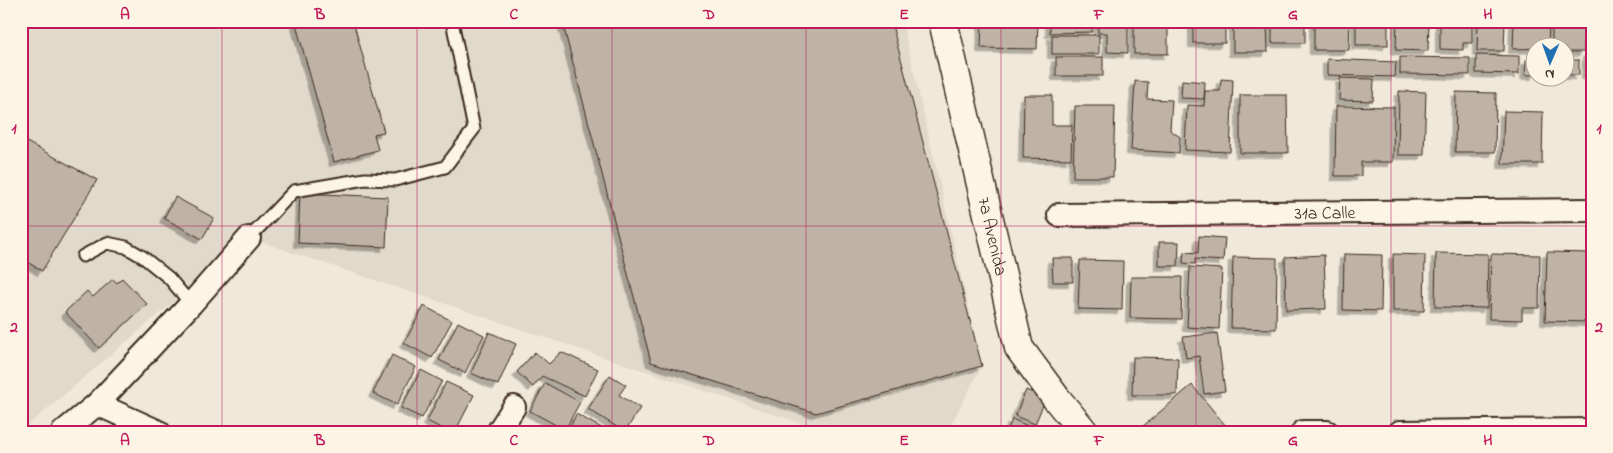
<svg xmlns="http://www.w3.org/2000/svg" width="1613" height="453" font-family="'Indie Flower',sans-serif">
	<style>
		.built { fill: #e1d9c9 }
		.building { fill: #beb3a4; stroke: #3b2a1e; filter: url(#shadow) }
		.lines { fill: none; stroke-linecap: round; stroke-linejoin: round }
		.lane-casing { stroke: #3b2a1e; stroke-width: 15 }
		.street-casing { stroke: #3b2a1e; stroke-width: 26 }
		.secondary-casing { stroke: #3b2a1e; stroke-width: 31 }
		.lane { stroke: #fcf5e5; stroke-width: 11 }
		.street { stroke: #fcf5e5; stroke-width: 22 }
		.secondary { stroke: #fcf5e5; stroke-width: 28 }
		.grid { fill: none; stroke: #c2185b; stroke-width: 1; stroke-opacity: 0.55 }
		.labels { text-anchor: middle; stroke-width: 4; stroke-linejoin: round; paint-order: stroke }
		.street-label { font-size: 18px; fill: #3b2a1e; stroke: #fcf5e5 }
		.neatline { fill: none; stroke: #c2185b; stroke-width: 2 }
		.grid-label { font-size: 16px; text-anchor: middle; font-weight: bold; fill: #c2185b }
	</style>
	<defs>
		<filter id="shadow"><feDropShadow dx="-4.5" dy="4.5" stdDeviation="0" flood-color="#0004"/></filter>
	</defs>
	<rect width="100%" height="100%" fill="#f0e9d9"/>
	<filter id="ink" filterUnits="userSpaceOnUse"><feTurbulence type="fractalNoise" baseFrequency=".02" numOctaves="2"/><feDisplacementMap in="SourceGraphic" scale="10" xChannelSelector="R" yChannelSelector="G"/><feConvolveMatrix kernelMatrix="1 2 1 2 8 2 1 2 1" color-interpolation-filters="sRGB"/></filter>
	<g filter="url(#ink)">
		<path class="built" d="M21,21h881l80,345 -35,66h-120l-578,-194 -228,193z"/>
		<g class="building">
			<path d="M295,21h58l31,111 -10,2 4,16 -44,12z"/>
			<path d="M562,21h329l91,345 -166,47 -165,-51z"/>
			<path d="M982,21h56l-1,28 -56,-1z"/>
			<path d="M1050,21h42v11l-42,1z"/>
			<path d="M1098,21h30v32l-21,-1v-19h-9z"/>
			<rect x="1134" y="21" width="34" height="33"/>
			<rect x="1193" y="21" width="32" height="22"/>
			<path d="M1233,21h34l1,31h-35z"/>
			<rect x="1272" y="21" width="33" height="22"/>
			<path d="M1314,21h36l-1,29h-35z"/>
			<rect x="1356" y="21" width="32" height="24"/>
			<path d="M1397,21h32l-1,30 -32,-1z"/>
			<path d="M1440,21h32v22h-9v7l-23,-1z"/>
			<path d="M1478,21h27l-1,30h-27z"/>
			<path d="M1514,21h35l-1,27 -35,1z"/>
			<path d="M1552,21h32v31h-18v-4h-14z"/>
			<rect x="1052" y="35" width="47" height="19"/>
			<path d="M1587,53h5v22h-6z"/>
			<path d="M1476,55l43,1v18l-43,-1z"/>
			<rect x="1056" y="57" width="47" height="19"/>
			<path d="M1400,57l70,1v17l-70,-1z"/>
			<path d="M1327,59l69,3 -1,15 -68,-2z"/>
			<path d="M1526,60h10v15h-11z"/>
			<rect x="1566" y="60" width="13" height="15"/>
			<path d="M1340,78l34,1 -1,22 -34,-1z"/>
			<path d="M1221,79l12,1 -3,72 -45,-2 2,-45 17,1 1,-15h15z"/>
			<path d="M1182,80l23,2 -1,17 -23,-1z"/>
			<path d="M1135,81l13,1 -1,17 25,1 -2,30 10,7 -1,16 -48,-3z"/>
			<path d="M1399,91l27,1 -2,63h-26z"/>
			<path d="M1456,92l40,1 -1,59h-40z"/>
			<path d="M1024,95h28v30h20l-1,34 -48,-1z"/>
			<path d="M1240,95h47l1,58h-48z"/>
			<path d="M1075,106h40l-2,71h-40z"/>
			<path d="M1336,106l58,1 -1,55h-32v14h-26z"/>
			<path d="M1504,111l39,1 -1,52h-40z"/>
			<path d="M21,139l76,41 -55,91 -21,-13z"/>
			<path d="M300,193l88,4 -2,50 -88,-4z"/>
			<path d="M175,197l39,21 -12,21 -38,-21z"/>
			<path d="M1199,236l26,2 -2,23 -28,-2v5l-12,-1 1,-11 14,1z"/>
			<path d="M1159,242h20l-1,24h-19z"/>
			<path d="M1547,252l45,1 -1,69 -46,-1z"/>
			<path d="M1436,253l52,1 -1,54 -52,-1z"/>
			<path d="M1344,254l38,1 -1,56 -38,-1z"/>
			<path d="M1393,254l32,1 -1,56h-31z"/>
			<path d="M1491,254l49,1 -1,53h-17v12l-33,-1z"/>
			<path d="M1324,255l2,54 -40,1 -1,-53z"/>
			<path d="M1233,257l44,1 -1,71 -45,-1z"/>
			<path d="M1052,258h21v24h-20z"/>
			<path d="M1080,260l43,1 -1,49 -44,-1z"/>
			<path d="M1190,267l32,2 -3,60 -32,-2z"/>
			<path d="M1131,277h51l-1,42 -51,-1z"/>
			<path d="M122,278l25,26 -48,44 -34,-36 22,-21 6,6 20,-18 4,4z"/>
			<path d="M424,306l28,15 -20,37 -28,-15z"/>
			<path d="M458,322l26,13 -19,38 -26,-13z"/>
			<path d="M489,332l27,12 -18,41 -27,-12z"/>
			<path d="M1217,333l8,58 -21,3 -5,-38 -13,2 -3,-21z"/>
			<path d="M535,352l14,12 12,-12 37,17 -13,27 -43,-20 -9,11 -16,-15z"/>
			<path d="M392,355l24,12 -19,38 -24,-12z"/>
			<path d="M1133,357l45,1 -1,37h-45z"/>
			<path d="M421,370l21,11 -20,37 -21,-10z"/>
			<path d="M610,375l16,10 -7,10 21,13 -15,24 -37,-23z"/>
			<path d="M446,382l28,13 -19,37h-6l-22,-11z"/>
			<path d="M545,383l35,19 -15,28 -35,-19z"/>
			<path d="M1192,385l39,47h-95z"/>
			<path d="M1026,390l20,8 -11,26 -20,-8z"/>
			<path d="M576,414l33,18h-41z"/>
			<path d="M1012,419l29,13h-34z"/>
		</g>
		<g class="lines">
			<defs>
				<g id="lane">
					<path d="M249,238l45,-47 71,-12 30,1 50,-13 29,-38 -22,-108"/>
					<path d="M83,256l24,-13 19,4 17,10 26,21 22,26"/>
				</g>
				<g id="street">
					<path id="s1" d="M1059,215l533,-5"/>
					<path d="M97,404l62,28"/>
					<path d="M63,432l34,-28 94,-100 58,-66"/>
					<path d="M498,432l16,-25"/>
					<path d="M1303,432h24"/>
					<path d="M1400,432l192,-2"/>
				</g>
				<g id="secondary">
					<path id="s2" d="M943,21l76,327 37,50 28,34"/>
				</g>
			</defs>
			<use href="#lane" class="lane-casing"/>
			<use href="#street" class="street-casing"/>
			<use href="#secondary" class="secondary-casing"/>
			<use href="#lane" class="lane"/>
			<use href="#street" class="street"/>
			<use href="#secondary" class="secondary"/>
		</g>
	</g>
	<path class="grid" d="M222,21v411M417,21v411M612,21v411M806,21v411M1001,21v411M1196,21v411M1391,21v411M21,226h1571"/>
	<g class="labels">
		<g class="street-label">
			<text dy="6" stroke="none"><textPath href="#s1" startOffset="266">31a Calle</textPath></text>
			<text dy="6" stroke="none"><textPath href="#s2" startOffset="221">7a Avenida</textPath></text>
		</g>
	</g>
	<rect width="1613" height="453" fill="none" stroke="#fcf5e5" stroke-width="55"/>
	<g transform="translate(1550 62) rotate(182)"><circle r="24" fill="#fcf5e5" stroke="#afa495"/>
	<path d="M0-4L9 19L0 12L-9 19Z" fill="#1f6fb2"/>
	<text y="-8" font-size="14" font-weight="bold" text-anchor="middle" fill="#3b2a1e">N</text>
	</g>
	<rect x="28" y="28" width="1558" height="398" class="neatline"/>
	<g class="grid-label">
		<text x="125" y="19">A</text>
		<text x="320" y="19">B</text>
		<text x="514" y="19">C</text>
		<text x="709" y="19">D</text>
		<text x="904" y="19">E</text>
		<text x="1099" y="19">F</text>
		<text x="1293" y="19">G</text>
		<text x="1488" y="19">H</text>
		<text x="14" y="133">1</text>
		<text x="1599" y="133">1</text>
		<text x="14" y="332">2</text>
		<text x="1599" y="332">2</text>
		<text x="125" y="445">A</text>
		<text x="320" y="445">B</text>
		<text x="514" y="445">C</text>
		<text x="709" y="445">D</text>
		<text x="904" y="445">E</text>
		<text x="1099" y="445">F</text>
		<text x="1293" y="445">G</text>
		<text x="1488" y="445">H</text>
	</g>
</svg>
